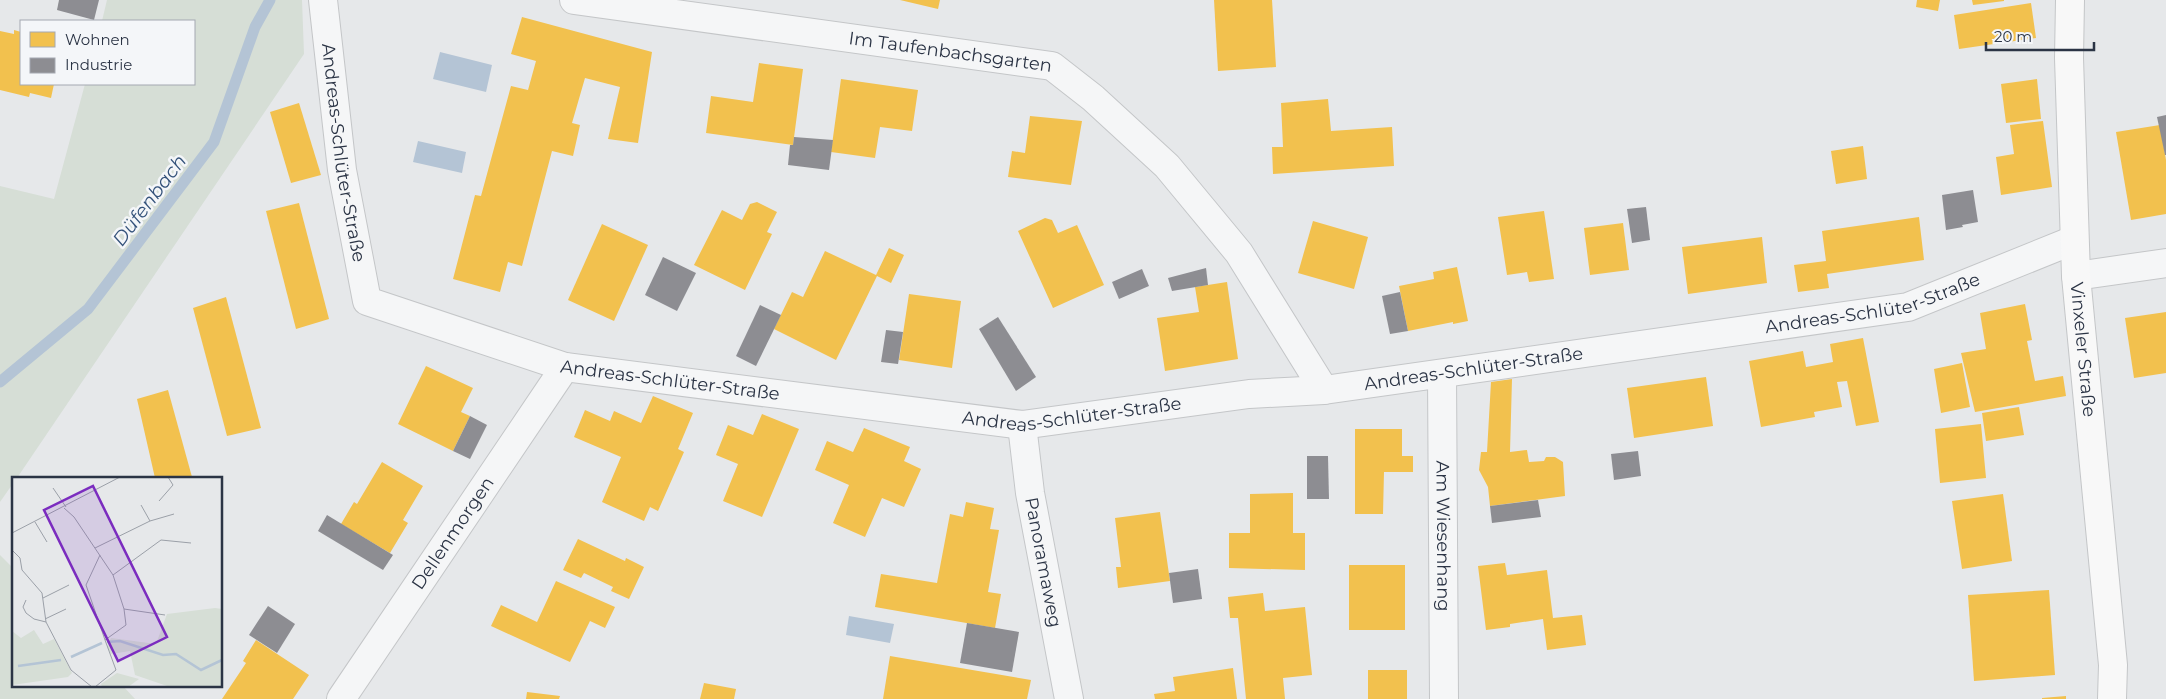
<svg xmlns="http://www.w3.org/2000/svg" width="2166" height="699" font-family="Montserrat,sans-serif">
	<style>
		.green { fill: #d6ded6 }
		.water { fill: #b4c4d5 }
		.homes { fill: #f2c14e }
		.industry { fill: #8d8d92 }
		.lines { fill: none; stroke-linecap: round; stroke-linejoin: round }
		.stream { stroke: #b4c4d5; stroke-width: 11 }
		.minor-casing { stroke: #c4c6c8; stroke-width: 30 }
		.secondary-casing { stroke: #c4c6c8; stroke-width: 30 }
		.minor { stroke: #f5f6f7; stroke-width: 28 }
		.secondary { stroke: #f8f8f8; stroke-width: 28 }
		.labels { text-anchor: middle; stroke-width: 5; stroke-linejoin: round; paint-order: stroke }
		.street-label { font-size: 18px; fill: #2b3445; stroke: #f4f6f9 }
		.water-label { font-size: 19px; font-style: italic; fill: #34527a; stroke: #f4f6f9 }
		.inset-river { fill: none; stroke: #b4c4d5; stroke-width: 2.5 }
		.inset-road { fill: none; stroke: #9ba0a8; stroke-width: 1 }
		.view { fill: #7b2cbf; fill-opacity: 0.15; stroke: #7b2cbf; stroke-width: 2.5 }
		.inset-edge { fill: none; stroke: #2b3445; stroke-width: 2.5 }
	</style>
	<rect width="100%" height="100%" fill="#e6e8ea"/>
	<g class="green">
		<path d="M107,0h195l2,54 -287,424h-3v4l-14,20v-316l54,13 31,-115h109v-63h-92z"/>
		<path d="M0,555l14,14v116h108l13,14h-135z"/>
	</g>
	<g class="water">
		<path d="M440,52l52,13 -6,27 -53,-13z"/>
		<path d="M418,141l48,11 -4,21 -49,-11z"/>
		<path d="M849,616l45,8 -4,19 -44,-8z"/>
	</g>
	<g class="homes">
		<path d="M900,0h40l-2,9z"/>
		<path d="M1214,0h58l4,67 -58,4z"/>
		<path d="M1917,0h23l-2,11 -22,-4z"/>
		<path d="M1972,0h32v1l-31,4z"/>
		<path d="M2031,3l5,35 -77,11 -5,-34z"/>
		<path d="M522,17l130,35 -14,91 -30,-4 12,-52 -35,-9 -13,45 8,2 -7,31 -21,-5 -30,115 -14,-4 -8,30 -47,-13 22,-84 6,1 30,-110 17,4 8,-29 -25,-7z"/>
		<path d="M14,30l7,2v52h33l-3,14 -21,-5 -1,4 -29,-7v-59l14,3z"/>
		<path d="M759,63l44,6 -10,76 -87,-12 5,-37 42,6z"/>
		<path d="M841,79l77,11 -6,41 -32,-4 -5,31 -44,-6z"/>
		<path d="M2037,79l4,40 -35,4 -5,-39z"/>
		<path d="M1328,99l3,32 61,-4 2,39 -121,8 -1,-27h11l-2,-44z"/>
		<path d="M299,103l22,72 -30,8 -21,-71z"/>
		<path d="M1030,116l52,5 -11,64 -63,-8 4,-26 13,2z"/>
		<path d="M2043,121l9,66 -51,8 -5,-38 18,-3 -4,-29z"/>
		<path d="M2160,125l6,35v54l-35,6 -15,-88z"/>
		<path d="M1863,146l4,33 -31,5 -5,-33z"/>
		<path d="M757,202l20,10 -10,20 5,2 -27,56 -51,-25 28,-55 20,10 8,-16z"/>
		<path d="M299,203l30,116 -33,10 -30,-118z"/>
		<path d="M1544,211l10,68 -25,3 -2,-10 -20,3 -9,-58z"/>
		<path d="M1919,217l5,43 -97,14 2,14 -31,4 -4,-27 32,-4 -4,-30z"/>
		<path d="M1045,218l7,2 6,13 19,-8 27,60 -51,23 -35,-77z"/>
		<path d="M1313,221l55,16 -14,52 -56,-16z"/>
		<path d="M1623,223l6,47 -39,5 -6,-47z"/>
		<path d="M602,224l46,21 -34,76 -46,-21z"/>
		<path d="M1762,237l5,46 -79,11 -6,-47z"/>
		<path d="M889,248l15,7 -13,28 -14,-7 -41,84 -62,-31 18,-37 11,5 22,-46 51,24z"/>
		<path d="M1457,267l11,54 -15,3v-2l-45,9 -9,-45 35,-7 -1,-7z"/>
		<path d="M1227,282l11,77 -73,12 -8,-53 42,-6 -4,-25z"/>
		<path d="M909,294l52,7 -9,67 -53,-8z"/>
		<path d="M226,297l35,131 -34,8 -34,-128z"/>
		<path d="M2025,304l7,36 -5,1 8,40 28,-5 3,20 -91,16 -14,-59 25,-4 -6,-36z"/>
		<path d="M2166,312v61l-32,5 -9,-60z"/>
		<path d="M1863,338l16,84 -23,4 -9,-45 -10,1 5,25 -28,5 1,5 -54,10 -12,-66 54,-10 3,16 27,-5 -3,-18z"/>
		<path d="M1962,363l8,44 -29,6 -7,-44z"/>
		<path d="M426,366l47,22 -12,24 9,4 -17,35 -55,-27z"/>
		<path d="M1706,377l7,49 -79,12 -7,-50z"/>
		<path d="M1512,379l-2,73 17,-2 2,12 15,-1 2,-4h9l8,5 2,34 -75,10 -2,-19 -9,-17 2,-18h6l4,-70z"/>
		<path d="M168,390l24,87v1h-37l-18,-79z"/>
		<path d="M653,396l40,17 -15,36 6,3 -26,59 -8,-4 -6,14 -42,-19 19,-45 -47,-20 11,-27 25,11 4,-10 27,12z"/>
		<path d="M2019,407l5,28 -38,6 -4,-28z"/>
		<path d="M762,414l37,15 -37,88 -39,-16 15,-37 -22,-9 12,-30 25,10z"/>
		<path d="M1981,424l5,54 -46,5 -5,-54z"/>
		<path d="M864,428l46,19 -6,14 17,8 -17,38 -22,-9 -17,39 -32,-14 16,-38 -34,-15 12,-29 26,11z"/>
		<path d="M1355,429h47v27h11v16h-29l-1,42h-28z"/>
		<path d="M382,462l41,24 -20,34 5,3 -18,30 -49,-29 13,-22 3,2z"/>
		<path d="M1293,493v40h12v37l-76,-2v-35h21v-39z"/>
		<path d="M2003,494l9,67 -50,8 -10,-68z"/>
		<path d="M966,502l28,6 -4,21 9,1 -11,62 13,2 -6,34 -120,-21 6,-33 56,9 13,-69 13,3z"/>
		<path d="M1160,512l10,69 -52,7 -2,-21h5l-6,-49z"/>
		<path d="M578,539l47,22 1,-3 18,9 -15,32 -18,-8 2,-4 -29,-14 -3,5 -18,-8z"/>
		<path d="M1505,563l2,12 40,-5 6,48 29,-3 4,30 -39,5 -4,-31 -33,5v3l-24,3 -8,-64z"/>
		<rect x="1349" y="565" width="56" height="65"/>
		<path d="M556,581l59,26 -10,21 -15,-7 -20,41 -79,-36 10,-21 36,17z"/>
		<path d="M2049,590l6,85 -81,6 -6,-86z"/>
		<path d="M1263,593l2,18 40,-4 7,68 -29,3 2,21h-39l-8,-81h-8l-2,-21z"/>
		<path d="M256,640l53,35 -16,24h-71l24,-36 -3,-2z"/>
		<path d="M890,656l141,24 -4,19h-144z"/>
		<path d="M1233,668l4,31h-82l-1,-5 21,-3 -2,-14z"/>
		<rect x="1368" y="670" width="39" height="29"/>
		<path d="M704,683l32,6 -2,10h-34z"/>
		<path d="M527,692l33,4 -1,3h-33z"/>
		<path d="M2066,696v3h-24v-1z"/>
	</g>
	<g class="industry">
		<path d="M59,0h40l-5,20 -37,-10z"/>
		<path d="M2166,115v40h-1l-8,-38z"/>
		<path d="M794,137l39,3 -4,30 -41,-5 2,-20h3z"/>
		<path d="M1973,190l5,32 -16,3 1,2 -17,3 -4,-35z"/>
		<path d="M1646,207l4,33 -18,3 -5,-34z"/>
		<path d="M663,257l33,16 -19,38 -32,-16z"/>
		<path d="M1206,268l2,17 -36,6 -4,-13z"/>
		<path d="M1142,269l7,17 -30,13 -7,-17z"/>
		<path d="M1400,292l8,39 -18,3 -8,-38z"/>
		<path d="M760,305l21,10 -25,51 -20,-10z"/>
		<path d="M998,317l38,60 -20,14 -37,-62z"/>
		<path d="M886,330l17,2 -5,32 -17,-2z"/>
		<path d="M470,416l17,9 -17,34 -17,-8z"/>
		<path d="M1638,451l3,25 -27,4 -3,-26z"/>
		<path d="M1307,456h21l1,43h-22z"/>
		<path d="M1538,500l3,17 -49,6 -2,-17z"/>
		<path d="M327,515l66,40 -10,15 -65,-39z"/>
		<path d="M1198,569l4,30 -29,4 -4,-30z"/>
		<path d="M268,606l27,18 -18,29 -28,-18z"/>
		<path d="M967,623l52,9 -7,40 -52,-9z"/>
	</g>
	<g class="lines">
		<path class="stream" d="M0,382l88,-73 126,-167 41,-115 15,-27"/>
		<defs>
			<g id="minor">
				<path id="s1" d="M323,0l19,170 25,131 198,66 457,58 227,-31 75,-4 584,-83 166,-67"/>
				<path id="s2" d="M574,0l478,66 41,32 74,68 72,87 85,137"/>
				<path d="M2076,276l90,-13"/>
				<path id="s3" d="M1442,374l2,325"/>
				<path id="s4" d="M1022,425l8,68 39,206"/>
				<path id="s5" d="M341,699l224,-332"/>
			</g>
			<g id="secondary">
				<path id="s6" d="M2070,0l-1,58 7,218 37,389 -1,34"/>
			</g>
		</defs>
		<use href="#minor" class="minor-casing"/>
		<use href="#secondary" class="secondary-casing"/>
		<use href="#minor" class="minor"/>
		<use href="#secondary" class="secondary"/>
	</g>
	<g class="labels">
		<g class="street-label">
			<text dy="6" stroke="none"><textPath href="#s2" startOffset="380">Im Taufenbachsgarten</textPath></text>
			<text dy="6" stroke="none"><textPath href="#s1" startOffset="154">Andreas-Schlüter-Straße</textPath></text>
			<text dy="6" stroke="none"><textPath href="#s1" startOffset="1834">Andreas-Schlüter-Straße</textPath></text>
			<text dy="6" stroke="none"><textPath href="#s6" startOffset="350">Vinxeler Straße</textPath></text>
			<text dy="6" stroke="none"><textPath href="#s1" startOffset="1429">Andreas-Schlüter-Straße</textPath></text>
			<text dy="6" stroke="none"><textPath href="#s1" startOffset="619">Andreas-Schlüter-Straße</textPath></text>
			<text dy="6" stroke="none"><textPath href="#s1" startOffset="1024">Andreas-Schlüter-Straße</textPath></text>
			<text dy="6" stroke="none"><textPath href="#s5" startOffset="200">Dellenmorgen</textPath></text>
			<text dy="6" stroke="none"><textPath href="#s3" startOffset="162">Am Wiesenhang</textPath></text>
			<text dy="6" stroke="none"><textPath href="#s4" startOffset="139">Panoramaweg</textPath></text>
		</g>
		<g class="water-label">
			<text transform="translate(149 200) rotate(-53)" y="7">Düfenbach</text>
		</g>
	</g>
	<g transform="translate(12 477)">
		<rect width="210" height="210" fill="#e6e8ea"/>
		<path d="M203,131l7,1v78h-52l-35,-12 -5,-24 -19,3 -4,-7 4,-9 45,6 11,-30zM22,153l9,14 11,-5 18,34 -4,4 -56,8v-54l9,7zM105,196l22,6 -11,8h-26l-1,-3z" fill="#d6ded6"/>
		<path class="inset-river" d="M95,165l13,-1 43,14 13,-1 25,16 21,-10M59,180l31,-14M6,189l43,-6"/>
		<path class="inset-road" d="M41,11l13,19M147,24l14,-16 -5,-8M129,28l9,16M52,31l10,9 39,58 11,34 2,16 -21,15 11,30 -21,17M23,45l12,20M0,56l108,-56M83,71l55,-27 24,-7M0,73l8,8 2,12 20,23 4,29 25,48 21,17M88,78l-14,30 19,55M101,98l48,-35 30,3M31,121l26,-13M14,123l-3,7 3,6 8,6 12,3M112,132l41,6M33,142l21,-10"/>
		<path class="view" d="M81,9l74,151 -49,24 -74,-151z"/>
		<rect width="210" height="210" class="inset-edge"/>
	</g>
	<rect x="20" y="20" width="175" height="65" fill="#f4f6f9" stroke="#a4a8b1"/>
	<rect x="30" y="32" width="25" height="15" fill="#f2c14e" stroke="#a4a8b1"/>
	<text x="65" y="45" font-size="15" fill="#2b3445">Wohnen</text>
	<rect x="30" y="58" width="25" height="15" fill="#8d8d92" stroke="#a4a8b1"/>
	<text x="65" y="70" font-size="15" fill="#2b3445">Industrie</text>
	<path d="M1986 42v8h108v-8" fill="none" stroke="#2b3445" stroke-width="2.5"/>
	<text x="1994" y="42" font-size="15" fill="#2b3445" stroke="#f4f6f9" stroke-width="4" paint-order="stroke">20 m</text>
</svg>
